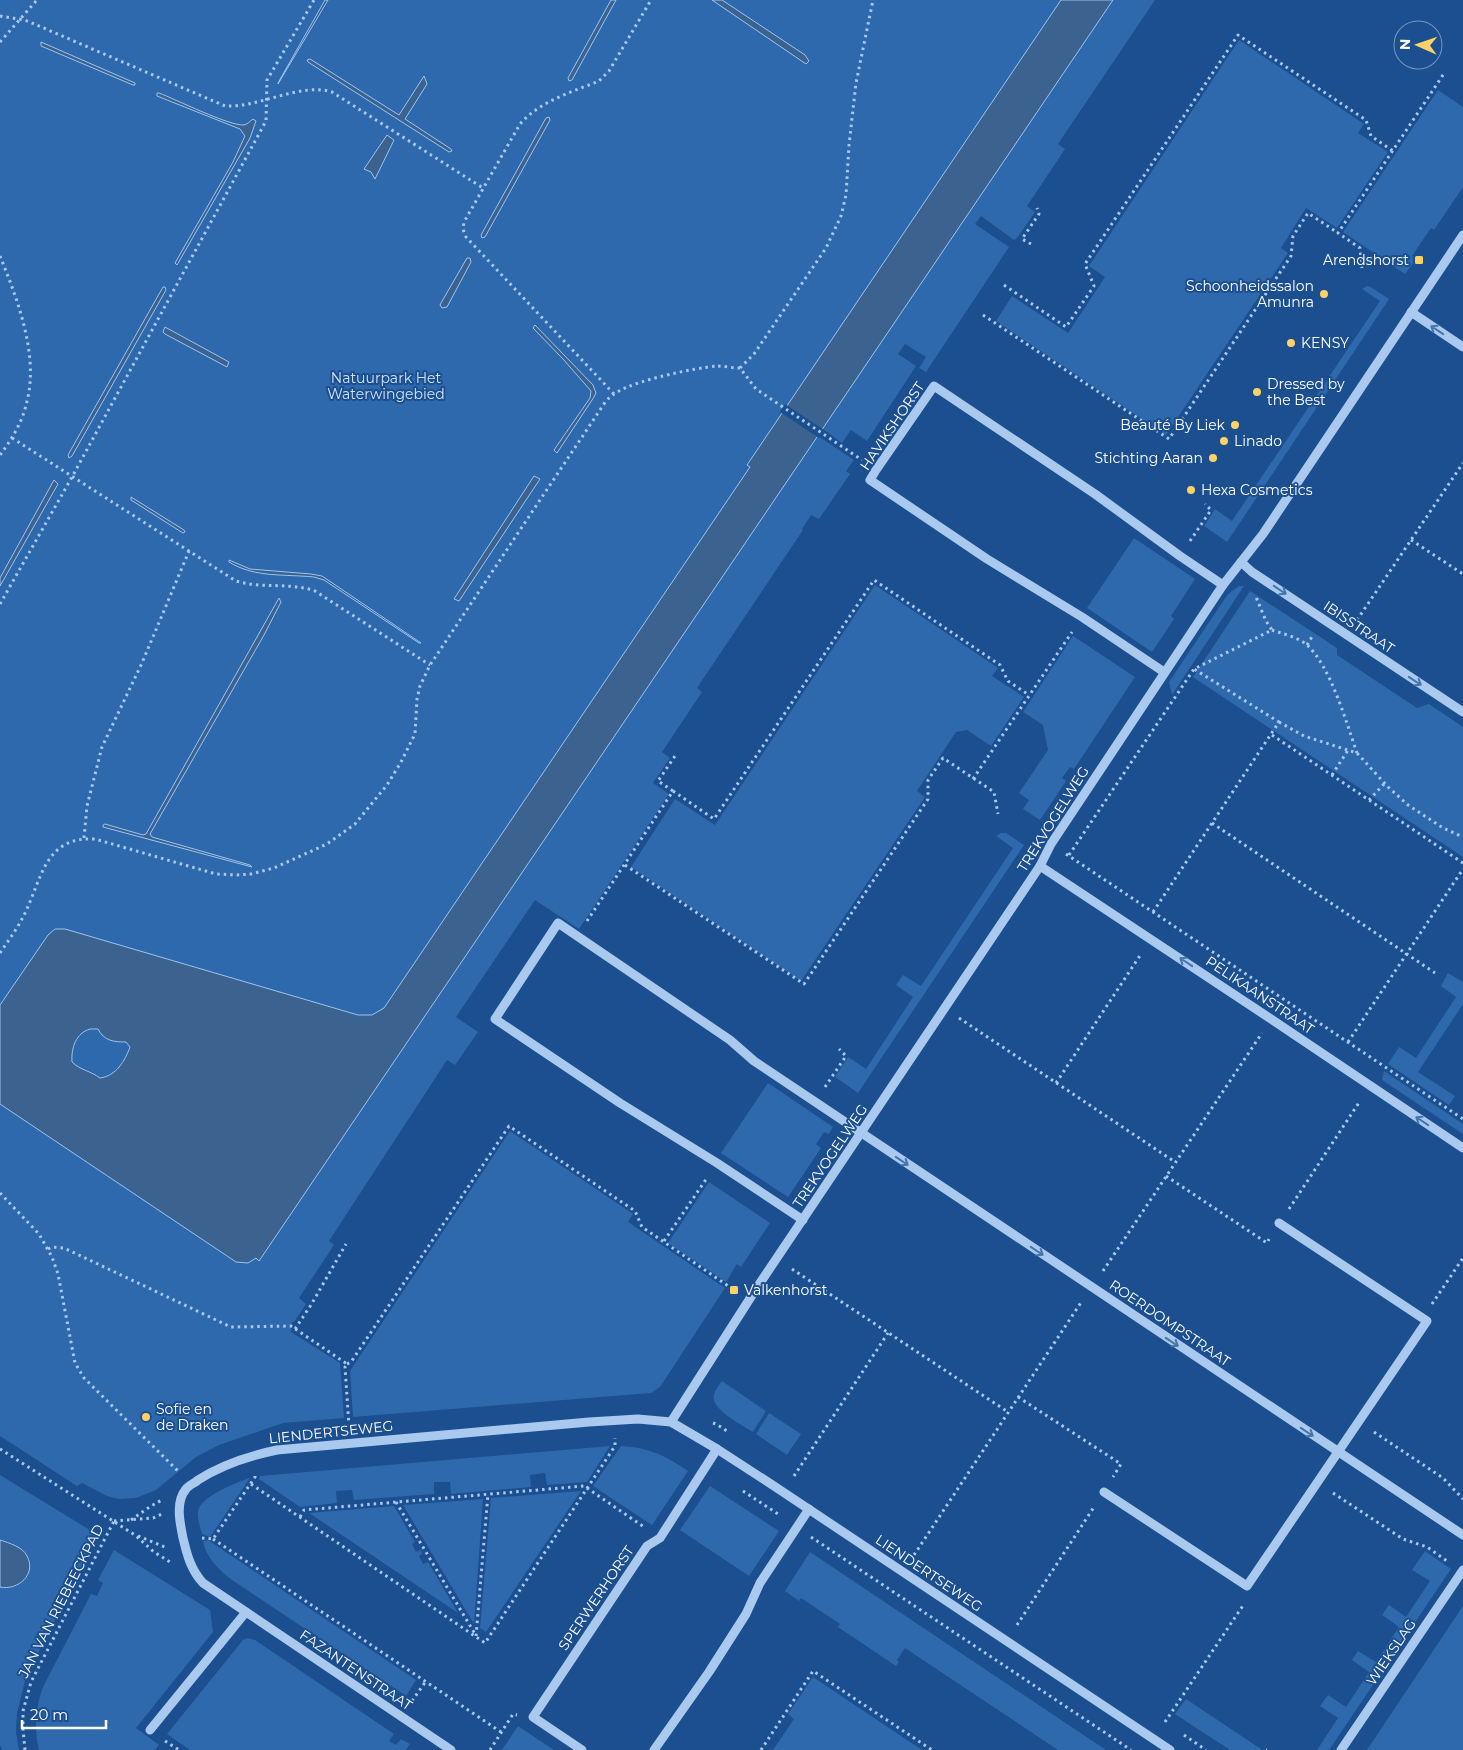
<svg xmlns="http://www.w3.org/2000/svg" width="1463" height="1750" font-family="Montserrat,sans-serif">
	<style>
		.green { fill: #2e69ad }
		.water { fill: #3c6290; stroke: #9cc4f0; fill-rule: evenodd }
		.pier { fill: #1b4f8f }
		.lines { fill: none; stroke-linecap: round; stroke-linejoin: round }
		.path { stroke: #a9c9ee; stroke-width: 3; stroke-dasharray: 2.5 4; stroke-linecap: butt }
		.minor { stroke: #a9c9ee; stroke-width: 9 }
		.oneway { stroke: #4674ac }
		.poi-dot { fill: #ffd166; stroke: #1b4f8f; stroke-width: 2 }
		.labels { text-anchor: middle; stroke-width: 4; stroke-linejoin: round; paint-order: stroke }
		.poi-label { font-size: 14px; fill: #fff; stroke: #1b4f8f; text-anchor: start }
		.park-label { font-size: 14px; fill: #cfe3fa; stroke: #1b4f8f }
		.street-label { font-size: 14px; fill: #fff; stroke: #1b4f8f }
	</style>
	<rect width="100%" height="100%" fill="#1b4f8f"/>
	<g class="green">
		<path d="M0,0h1155l-97,144 7,5 -38,57 8,6 -18,26 -3,2 -33,-24 -6,8 34,23 -83,125 -7,-4 7,-11 -21,-13 -7,10 18,12 -49,75 -16,-11 -9,13 -19,-14 -5,7 36,24 -8,11 4,3 -31,45 -8,-4 -9,14 1,1 -106,158 5,4 -40,60 8,6 -17,25 16,11 -90,135 -44,-29 -79,117 22,15 -23,33 -8,-5 -118,181 5,4 -35,53 7,6 -12,18h-2l-1,10 49,31 4,55 -61,5 -64,22 -23,12 -40,33 -20,8 -17,1 -12,-3 -25,-13 -5,3 -77,-50z"/>
		<path d="M1239,40l125,84 -6,9 30,19 -51,76 -31,-20 -25,40 7,5 -122,182 -170,-114 16,-25 56,37 37,-56 -16,-11z"/>
		<path d="M1438,90l25,17v80l-29,43 -3,-2 -19,28 4,3 -11,15 -62,-42z"/>
		<path d="M1367,286l5,2 17,11 -162,243 -23,-16 11,-17 17,12 148,-220 -18,-12z"/>
		<path d="M1134,538l61,41 -24,37 3,3 -22,33 -65,-44z"/>
		<path d="M875,585l123,83 -6,8 32,21 -33,49 -24,-16 -11,2 -39,59 8,6 -124,184 -170,-114 44,-68 40,26z"/>
		<path d="M1239,586h5l-72,109 -3,-13 59,-88z"/>
		<path d="M1250,591l87,57v7l80,53 12,-4 34,23v130l-270,-180z"/>
		<path d="M1073,636l62,41 -61,92 -4,-2 -8,11 4,3 -26,39 -17,-11 6,-9 -10,-7 29,-43 -5,-25 -20,-13z"/>
		<path d="M1001,833h5l18,12 -166,248 -23,-16 13,-20 18,12 47,-72 -17,-12 7,-10 18,11 92,-138 -17,-12z"/>
		<path d="M1448,973l15,9v22l-45,68 37,24 -6,9 -61,-41 11,-17 17,11 40,-61 -15,-11z"/>
		<path d="M1384,1071l79,53v10l-81,-54z"/>
		<path d="M768,1083l65,44 -4,7 -5,-2 -8,12 5,4 -33,49 -67,-44z"/>
		<path d="M510,1131l123,83 -5,8 97,66 -65,99 -9,6 -298,24 -3,-46z"/>
		<path d="M709,1182l61,41 -29,44 -4,-3 -11,18 -58,-39z"/>
		<path d="M722,1381l44,30 -13,21c-11,-7 -43,-23 -39,-37 1,-5 5,-10 8,-14z"/>
		<path d="M769,1413l32,21 -14,21 -31,-21z"/>
		<path d="M610,1446l-23,36 -40,3 -2,-12 -15,2 1,12 -80,7 -1,-12h-16v12l-80,6 -2,-10 -16,1 1,12 -37,4 -41,-28 1,-3z"/>
		<path d="M621,1446c26,1 46,10 67,25l-36,54 -59,-39z"/>
		<path d="M0,1475l98,60 -72,142 -9,36 -1,19 3,18h-17l-2,-5v-158c14,3 27,-4 28,-19 0,-4 1,-9 -1,-12 -4,-9 -19,-14 -27,-16z"/>
		<path d="M250,1478l-40,59 -8,-3c-2,-7 -5,-16 -4,-23 3,-15 39,-29 52,-33z"/>
		<path d="M710,1486l69,45 -30,45 -69,-46z"/>
		<path d="M581,1491l-95,141 -6,-4 11,-130z"/>
		<path d="M483,1499l-9,125 -71,-119z"/>
		<path d="M394,1506l21,36 -3,2 4,8 5,-2 1,4 -3,2 4,8 5,-2 30,51 -149,-100z"/>
		<path d="M208,1540l208,140 -10,16 -174,-116c-13,-10 -26,-22 -29,-39z"/>
		<path d="M114,1550l96,60 3,22 -77,96 23,17 -4,5h-116c-5,-21 -4,-42 4,-63l48,-93 6,2 6,-13 -5,-3z"/>
		<path d="M1425,1551l26,18 -122,181h-12l21,-32 -18,-12 8,-11 18,12 23,-35 -17,-12 6,-9 18,11 23,-35 -17,-12 7,-10 17,12 24,-36 -18,-11z"/>
		<path d="M810,1552l296,198h-48l-153,-102 -8,12 2,2 -3,4 -58,-39 2,-3 -39,-26 -2,3 -14,-10z"/>
		<path d="M1463,1606v144h-96z"/>
		<path d="M247,1638l8,2 139,94 -5,7 7,4 5,-6 9,5 -4,6h-216l-23,-16 76,-94z"/>
		<path d="M813,1677l109,73h-149l21,-31 -6,-5z"/>
		<path d="M1186,1699l75,50v1h-31l-55,-36z"/>
		<path d="M518,1726l36,24h-52z"/>
	</g>
	<g class="water">
		<path d="M325,0h3l-50,84v-1z"/>
		<path d="M611,0h5l-44,80 -3,1 -1,-3z"/>
		<path d="M712,0h10l83,55 4,6 -3,3z"/>
		<path d="M1061,0h52l-854,1261 -3,-3 -8,5 -12,-1 -236,-158v-99l48,-70 7,-6h10l293,86h14l12,-7 366,-541 -3,-2zM90,1029h8c6,12 16,13 28,13l4,5c-5,14 -14,29 -30,31 -9,-7 -20,-8 -28,-16 -1,-14 4,-29 18,-33z"/>
		<path d="M41,42l94,41v2h-2l-92,-39z"/>
		<path d="M310,59l89,56 25,-39 3,8 -22,35 46,30 1,2 -3,1 -141,-90 -1,-2z"/>
		<path d="M157,93h2c16,6 70,33 85,32 4,-1 6,-4 9,-6l3,2 -6,17 -73,127 -2,-2 58,-101 12,-26 -5,-7 -83,-33z"/>
		<path d="M549,117l1,3 -65,117 -3,1 -1,-3 65,-117z"/>
		<path d="M387,135l7,5 -19,39 -4,-7 -7,-3z"/>
		<path d="M470,258l1,4 -24,45 -5,1 -2,-3 1,-2 26,-45z"/>
		<path d="M163,287h2l1,3 -94,166 -3,2 -1,-3z"/>
		<path d="M535,325l58,60 3,8 -2,4 -37,56 -3,-3 36,-52 1,-7 -28,-32 -30,-31z"/>
		<path d="M165,327l64,35 -2,5 -62,-33 -2,-2z"/>
		<path d="M534,476l6,3 -81,122 -5,-2z"/>
		<path d="M54,480l4,4 -58,102v-8z"/>
		<path d="M131,497l53,33 1,2 -2,1 -52,-33z"/>
		<path d="M229,560l21,9 61,5 11,2 99,67h-2l-95,-63 -10,-3c-29,-3 -59,1 -85,-15z"/>
		<path d="M279,598l2,4 -17,33 -114,199 2,3 98,28 2,2 -149,-40v-2l2,-1 38,11 3,-1z"/>
		<path d="M0,1540c9,3 23,7 27,16 10,18 -9,35 -27,31z"/>
	</g>
	<path class="pier" d="M785,404l39,26 -5,8 -39,-26z"/>
	<g class="lines">
		<g class="path">
			<path d="M0,16l25,4 200,86c34,2 75,-24 107,-14l151,96"/>
			<path d="M0,42l37,-42"/>
			<path d="M1031,244l-9,-5 17,-25 -2,-6"/>
			<path d="M0,256c17,42 39,99 27,145 -4,20 -15,38 -27,54"/>
			<path d="M1362,268l-2,-20 -22,-15 107,-161"/>
			<path d="M1004,285l62,42 28,-41 -9,-22 153,-229 128,85 5,16 22,15"/>
			<path d="M983,315l186,124 122,-183 2,-20 15,-23 30,20"/>
			<path d="M740,368l14,-14 72,-106 15,-32 5,-21 3,-50 7,-62 17,-83"/>
			<path d="M614,394l-148,-157c-3,-5 -3,-9 -2,-15l56,-98c20,-23 52,-32 79,-43l10,-10 42,-71"/>
			<path d="M12,438l224,143c26,8 54,1 79,10l115,74"/>
			<path d="M1411,540l52,34"/>
			<path d="M1190,541l21,-31 -6,-6"/>
			<path d="M0,604l72,-127 194,-356 1,-41 47,-80"/>
			<path d="M1357,620l106,-157"/>
			<path d="M1272,630c11,4 26,7 35,15 24,22 39,77 50,108"/>
			<path d="M1307,645l6,-10"/>
			<path d="M1279,722l25,14 53,17 31,34 20,18 35,23 20,9"/>
			<path d="M1272,735l191,128"/>
			<path d="M1332,775l16,-25"/>
			<path d="M973,779l99,-147"/>
			<path d="M673,791l41,28 160,-239 126,85 8,16 21,14"/>
			<path d="M1369,800l16,-17"/>
			<path d="M1212,823l223,150"/>
			<path d="M84,838l3,-32 15,-59 40,-84 47,-112"/>
			<path d="M1066,854l397,265"/>
			<path d="M1069,855l125,-186 78,-39 -6,-9 -10,-24"/>
			<path d="M625,865l179,119 124,-185v-19l15,-22 51,34 4,22"/>
			<path d="M1153,912l126,-190 -85,-53"/>
			<path d="M587,921l86,-130 -15,-10 17,-25 -3,-1"/>
			<path d="M0,953c8,-12 17,-24 23,-36 19,-36 20,-81 72,-78l121,35 21,1 14,-1 23,-6 53,-24 28,-20 32,-39 14,-23 14,-28 2,-35 3,-13 10,-21 174,-261c4,-6 9,-10 15,-13 19,-11 75,-23 98,-25 7,0 15,2 23,2l16,21 106,71"/>
			<path d="M959,1018l216,144"/>
			<path d="M1348,1042l115,-173"/>
			<path d="M1056,1083l85,-129"/>
			<path d="M825,1087l21,-31 -7,-7"/>
			<path d="M1166,1176l101,67 2,-4"/>
			<path d="M0,1193l39,41 13,23 6,17 17,89 9,15 94,93"/>
			<path d="M1289,1209l71,-108"/>
			<path d="M664,1241l43,-63"/>
			<path d="M48,1249l4,-2 12,1 167,79 60,-1 56,38 -2,3 4,59"/>
			<path d="M792,1269l216,143"/>
			<path d="M1103,1271l159,-238"/>
			<path d="M1432,1304l31,-46"/>
			<path d="M295,1329l16,-24 35,-61"/>
			<path d="M347,1364l4,-2 158,-236 126,85 7,16 92,63"/>
			<path d="M1018,1397l103,67 -8,13"/>
			<path d="M713,1423l3,1 11,7"/>
			<path d="M1374,1432l69,46 20,21"/>
			<path d="M0,1449l135,86 19,17 16,10"/>
			<path d="M794,1476l94,-143"/>
			<path d="M251,1484l234,159 130,-197v-8"/>
			<path d="M743,1491l38,25"/>
			<path d="M1333,1493l70,46 24,8 20,14"/>
			<path d="M396,1502l79,132"/>
			<path d="M300,1517l4,-7 280,-24 60,41"/>
			<path d="M131,1520l20,-14 11,-6"/>
			<path d="M114,1521l39,-3 9,-4"/>
			<path d="M138,1536l29,12"/>
			<path d="M811,1537l320,213"/>
			<path d="M202,1538l11,1 42,-62v-2"/>
			<path d="M213,1539l288,193"/>
			<path d="M914,1555l168,-254"/>
			<path d="M1017,1625l77,-118"/>
			<path d="M476,1636l12,-142"/>
			<path d="M412,1701l14,-20"/>
			<path d="M1165,1722l79,-118"/>
			<path d="M1184,1735l22,15"/>
			<path d="M165,1741l14,9"/>
			<path d="M25,1750l-2,-21v-18l8,-29 83,-161"/>
			<path d="M490,1750l23,-36 4,1"/>
			<path d="M761,1750l52,-79 119,79"/>
			<path d="M1266,1750h1"/>
		</g>
		<g class="minor">
			<path d="M1411,312l52,35"/>
			<path d="M1241,562l11,10 211,140"/>
			<path d="M1164,672l-82,-55 -95,-58 -117,-79 6,-10 58,-84 161,108 85,62 43,29"/>
			<path d="M1040,866l231,153 192,129"/>
			<path d="M803,1220l-86,-57 -97,-60 -125,-84 63,-96 172,117 24,21 709,474"/>
			<path d="M671,1422l85,-133 284,-423 11,-22 172,-259 40,-51 200,-299"/>
			<path d="M1104,1492l143,94 180,-265 -148,-98"/>
			<path d="M150,1730l96,-118"/>
			<path d="M451,1750l-248,-167c-12,-13 -16,-28 -20,-45 -3,-15 -8,-36 3,-49 3,-4 9,-6 12,-9 25,-16 50,-24 79,-30l312,-28 49,-3 33,3 46,27 57,37 396,264"/>
			<path d="M582,1750l-49,-33 114,-171 13,-8 57,-89"/>
			<path d="M654,1750l55,-78 37,-58 14,-31 49,-74"/>
			<path d="M1341,1750l122,-180"/>
		</g>
	</g>
	<defs><path id="oneway-shaft" d="M-6 0H5M1.5-3L5.5 0L1.5 3" fill="none" stroke-width="1.6" stroke-linecap="round" stroke-linejoin="round" transform="scale(1.25)"/></defs>
	<g class="oneway">
		<use href="#oneway-shaft" transform="translate(1437 330) rotate(-146)"/>
		<use href="#oneway-shaft" transform="translate(1280 590) rotate(34)"/>
		<use href="#oneway-shaft" transform="translate(1415 681) rotate(34)"/>
		<use href="#oneway-shaft" transform="translate(1186 962) rotate(-146)"/>
		<use href="#oneway-shaft" transform="translate(1422 1121) rotate(-146)"/>
		<use href="#oneway-shaft" transform="translate(902 1161) rotate(34)"/>
		<use href="#oneway-shaft" transform="translate(1037 1251) rotate(34)"/>
		<use href="#oneway-shaft" transform="translate(1172 1342) rotate(34)"/>
		<use href="#oneway-shaft" transform="translate(1307 1432) rotate(34)"/>
	</g>
	<g class="poi-dot">
		<rect x="1414" y="255" width="10" height="10" rx="2.5"/>
		<circle cx="1324" cy="294" r="5"/>
		<circle cx="1291" cy="343" r="5"/>
		<circle cx="1257" cy="392" r="5"/>
		<circle cx="1235" cy="425" r="5"/>
		<circle cx="1224" cy="441" r="5"/>
		<circle cx="1213" cy="458" r="5"/>
		<circle cx="1191" cy="490" r="5"/>
		<rect x="729" y="1285" width="10" height="10" rx="2.5"/>
		<circle cx="146" cy="1417" r="5"/>
	</g>
	<g class="labels">
		<g class="poi-label">
			<text x="1409" y="265" text-anchor="end">Arendshorst</text>
			<text x="1314" y="291" text-anchor="end">Schoonheidssalon<tspan x="1314" dy="16">Amunra</tspan></text>
			<text x="1301" y="348">KENSY</text>
			<text x="1267" y="389">Dressed by<tspan x="1267" dy="16">the Best</tspan></text>
			<text x="1225" y="430" text-anchor="end">Beauté By Liek</text>
			<text x="1234" y="446">Linado</text>
			<text x="1203" y="463" text-anchor="end">Stichting Aaran</text>
			<text x="1201" y="495">Hexa Cosmetics</text>
			<text x="744" y="1295">Valkenhorst</text>
			<text x="156" y="1414">Sofie en<tspan x="156" dy="16">de Draken</tspan></text>
		</g>
		<g class="park-label">
			<text x="386" y="383">Natuurpark Het<tspan x="386" dy="16">Waterwingebied</tspan></text>
		</g>
		<g class="street-label">
			<text transform="translate(892 426) rotate(-56)" y="5">HAVIKSHORST</text>
			<text transform="translate(1359 627) rotate(34)" y="5">IBISSTRAAT</text>
			<text transform="translate(1053 819) rotate(-58)" y="5">TREKVOGELWEG</text>
			<text transform="translate(1260 995) rotate(34)" y="5">PELIKAANSTRAAT</text>
			<text transform="translate(830 1156) rotate(-56)" y="5">TREKVOGELWEG</text>
			<text transform="translate(1170 1323) rotate(34)" y="5">ROERDOMPSTRAAT</text>
			<text transform="translate(331 1432) rotate(-6)" y="5">LIENDERTSEWEG</text>
			<text transform="translate(929 1573) rotate(34)" y="5">LIENDERTSEWEG</text>
			<text transform="translate(596 1598) rotate(-56)" y="5">SPERWERHORST</text>
			<text transform="translate(61 1601) rotate(-63)" y="5">JAN VAN RIEBEECKPAD</text>
			<text transform="translate(1391 1652) rotate(-56)" y="5">WIEKSLAG</text>
			<text transform="translate(356 1670) rotate(34)" y="5">FAZANTENSTRAAT</text>
		</g>
	</g>
	<g transform="translate(1418 45) rotate(272)"><circle r="24" fill="#1b4f8f" stroke="#7695bc"/>
	<path d="M0-4L9 19L0 12L-9 19Z" fill="#ffd166"/>
	<text y="-8" font-size="14" font-weight="bold" text-anchor="middle" fill="#ffffff">N</text>
	</g>
	<path d="M22 1720v8h84v-8" fill="none" stroke="#ffffff" stroke-width="2.5"/>
	<text x="30" y="1720" font-size="15" fill="#ffffff" stroke="#1b4f8f" stroke-width="4" paint-order="stroke">20 m</text>
</svg>
